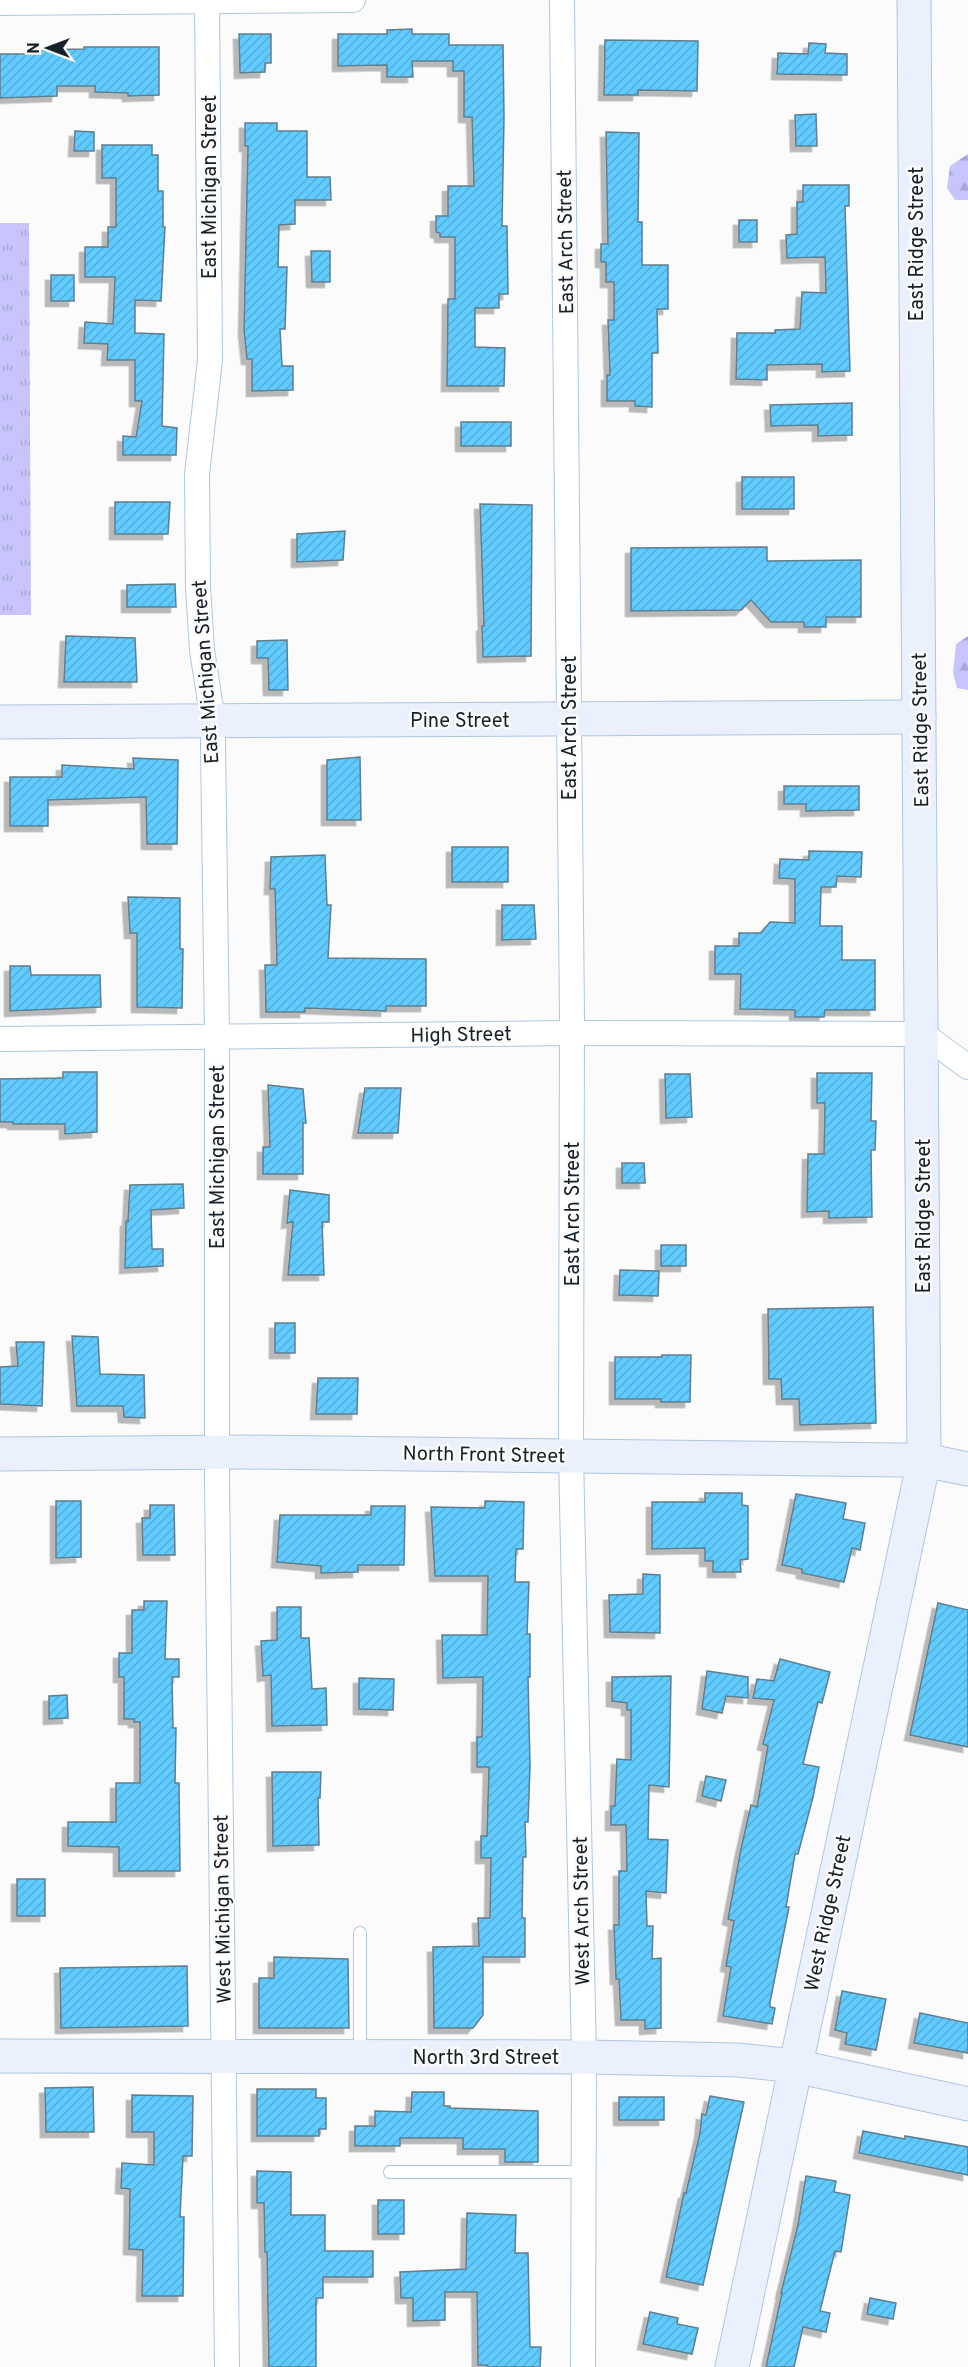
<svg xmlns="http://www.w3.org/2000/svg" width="968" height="2367" font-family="Overpass,sans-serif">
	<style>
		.forest { fill: url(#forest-firs) }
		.park { fill: url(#park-tufts) }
		.building { fill: url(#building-hatch); stroke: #5f7e8e; stroke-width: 1.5; filter: url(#shadow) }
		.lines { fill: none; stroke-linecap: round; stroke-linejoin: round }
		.lane-casing { stroke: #afc6df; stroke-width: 14 }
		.street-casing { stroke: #afc6df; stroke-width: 26 }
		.secondary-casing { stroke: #afc6df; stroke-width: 35 }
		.lane { stroke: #fff; stroke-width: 12 }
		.street { stroke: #fff; stroke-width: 24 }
		.secondary { stroke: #ebf0fd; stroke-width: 33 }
		.labels { text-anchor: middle; stroke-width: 5; stroke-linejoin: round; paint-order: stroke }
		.street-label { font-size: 20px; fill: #171f28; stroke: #fbfbfb }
	</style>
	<defs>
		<pattern id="forest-firs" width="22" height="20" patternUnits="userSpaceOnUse" patternTransform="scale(1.5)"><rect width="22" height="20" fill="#c6c4fb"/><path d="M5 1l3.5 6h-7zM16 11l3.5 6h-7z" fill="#a9a8d7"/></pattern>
		<pattern id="park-tufts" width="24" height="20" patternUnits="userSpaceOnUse" patternTransform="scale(1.5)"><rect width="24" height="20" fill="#c6c4fb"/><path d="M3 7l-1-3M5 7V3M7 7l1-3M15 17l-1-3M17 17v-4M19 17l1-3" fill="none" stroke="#a9a8d7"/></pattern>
		<pattern id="building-hatch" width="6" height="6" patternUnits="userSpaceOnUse" patternTransform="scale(1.5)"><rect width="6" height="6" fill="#61cbfe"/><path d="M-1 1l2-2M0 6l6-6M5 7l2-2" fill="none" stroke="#54aeda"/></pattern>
		<filter id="shadow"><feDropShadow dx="-5.5" dy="5.5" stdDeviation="0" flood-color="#0004"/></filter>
	</defs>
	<rect width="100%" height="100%" fill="#fbfbfb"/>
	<g class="forest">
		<path d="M968,154v46h-13l-8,-12 3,-22z"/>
		<path d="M968,636v54l-11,-2 -4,-15 3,-29z"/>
	</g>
	<path class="park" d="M0,223h29l2,392h-31z"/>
	<g class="building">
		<path d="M412,29v5h37v11h54l1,72 -2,109h5l1,68h-9v14h-24v39l30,1 -1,38h-57l1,-87h7v-62h-15v-4l-4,-1v-16h12v-30h26l-2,-69h-8v-46h-11v-10h-41l1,16h-26v-12l-49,1v-32h49v-4z"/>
		<path d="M239,34h32v29h-6v9l-25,1z"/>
		<path d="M605,40l93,1 -1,50 -59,-1v5h-34z"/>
		<path d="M809,43l17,1 -1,9 22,1v21l-70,-1 1,-21 30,1z"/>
		<path d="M84,47h75v48l-31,1v-3l-33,-1v-6h-38v10l-57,2v-44h32l-1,-4 53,-1z"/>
		<path d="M816,114l1,32h-21l-1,-31z"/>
		<path d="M245,123h32v8h30v46h23l1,23h-36v24l-16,1 -1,42h9l-2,62h-5l2,37h11v24l-41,1v-32h-5l-3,-29 4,-184h-3z"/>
		<path d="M75,131l19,1v19h-20z"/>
		<path d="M606,132l33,1 -1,89h4v43h26v44h-11l1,44h-6v54l-17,-1v-5h-28v-26h3l-2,-55h6v-38h-8v-20h-5v-18h7z"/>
		<path d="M102,145h50v10h6v36h5v36h2l-4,74 -26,-1v33l29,1 -2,92 15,2 -1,27h-53v-19l13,1 6,-36h-7v-41h-28l1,-16 -24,-1 1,-21 28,2 2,-47h-30v-30h23v-20h8v-49h-14z"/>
		<path d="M803,185h46v21h-4l5,165 -28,1v-8l-55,1v15l-31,-1 1,-46h38v-3l25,-1 2,-37 24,1 -1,-36 -38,1 -1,-23 11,-1v-32h6z"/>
		<rect x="739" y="220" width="18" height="22"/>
		<path d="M311,251h19v31h-18z"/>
		<rect x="51" y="275" width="23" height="26"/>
		<path d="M852,403v32l-34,1v-11l-47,1 -1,-21z"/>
		<rect x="461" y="422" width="50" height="24"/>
		<rect x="742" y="477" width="52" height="32"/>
		<path d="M115,502h55l-2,32h-53z"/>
		<path d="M480,504l52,1 -1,151 -48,1 -1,-31h2z"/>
		<path d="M345,531l-2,29 -46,2v-28z"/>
		<path d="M767,547v14l94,-1v57h-35v10h-22v-5h-33l-20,-22 -10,10 -110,1v-63z"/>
		<path d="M175,584l1,23h-49v-22z"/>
		<path d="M66,636l69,2 2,44h-73z"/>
		<path d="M287,640l1,50h-19l-1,-32h-11v-17z"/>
		<path d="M360,757l1,63h-34v-60z"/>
		<path d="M133,758l45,2 -1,84h-30l-1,-47 -98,3v26h-38v-49h52v-12l72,4z"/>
		<path d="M784,786h75v24l-53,1v-7h-22z"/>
		<rect x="452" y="847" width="56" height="35"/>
		<path d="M809,851l53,1 -1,25 -24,-1 -1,11h-15l-1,39h22v34h33v50h-50l-1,7h-29v-7l-55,-1 1,-35h-26v-28h24v-13h22l9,-11 25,1v-44l-16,-1 1,-19 29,1z"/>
		<path d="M325,855l2,50h4l-3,53 98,1v47h-40v5l-81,-3v4h-39l-1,-47h12l-2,-76h-5l1,-32z"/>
		<path d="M128,897l52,1v51h3l-1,59 -45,-1v-74h-7z"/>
		<path d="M502,905h32l2,34 -34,1z"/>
		<path d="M10,966h20l1,9h69l1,32 -91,4z"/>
		<path d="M63,1072h34v60l-32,2v-10h-52v-2h-13v-43l63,-1z"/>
		<path d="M817,1073h55l-1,48h5l-1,29h-4l1,67 -43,1v-7l-22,1 1,-58h16l1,-51h-8z"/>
		<path d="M665,1074h25l2,43 -26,1z"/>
		<path d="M268,1085l35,4 3,34h-3v51h-40v-27h7z"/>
		<path d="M365,1088h36l-3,45h-40z"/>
		<path d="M622,1163h22l1,20h-23z"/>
		<path d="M183,1184l1,24 -33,2 1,39h11v17l-38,2 1,-47h2l2,-36z"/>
		<path d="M290,1190l39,5v27h-7l2,53h-36l5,-53 -6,1z"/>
		<rect x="661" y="1245" width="25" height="21"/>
		<path d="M620,1270l39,1 -1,25 -39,-1z"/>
		<path d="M873,1307l3,116 -76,2 -1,-26h-17l-1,-20h-12l-1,-70z"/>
		<rect x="275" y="1323" width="20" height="30"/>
		<path d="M72,1336l26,1 2,37 44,1 1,43 -21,-1 -1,-11h-46z"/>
		<path d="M16,1342h28l-2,64 -42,-2v-37l18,-1z"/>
		<path d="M662,1355h29l-1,47h-29v-3h-46v-42h47z"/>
		<path d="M318,1378h40l-1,36h-41z"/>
		<path d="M705,1493h37v12l6,1v53l-8,1 1,12h-28v-11h-8v-13l-53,1v-47h53z"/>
		<path d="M796,1494l50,9 -3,16 22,4 -5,27 -8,-2 -8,34 -42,-9v-4l-20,-4z"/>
		<path d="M56,1501h25v56l-25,1z"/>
		<path d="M485,1501l39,1 -1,47h-7l-1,33h14l-2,52h3v43h-2l2,89 -2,56h-3l1,35h-3l-1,61h3v39h-42v58l-10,13h-39l-1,-81 46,-1 -1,-28h12l1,-60h-10v-22h6l2,-69h-12v-30h5l1,-60 -40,1 -1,-43h45l1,-59h-53l-4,-69 54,1z"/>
		<path d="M150,1505h24l1,50h-32l-1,-37h8z"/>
		<path d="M371,1506h34l-1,59h-46v7l-37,1v-7l-44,-4 3,-47h91z"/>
		<path d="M643,1574l17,1v58l-50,-1 -1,-37 34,-1z"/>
		<path d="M144,1601h23l-2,58h14v18h-7l1,51h3l-1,55h4l1,88h-61v-24l-51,-1v-24h48v-39h24v-61h-6v-3h-10v-42h-5v-24h13v-43h12z"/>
		<path d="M938,1603l30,7v137l-58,-12z"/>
		<path d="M277,1607h24v31h8l3,51 14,-1 1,37 -55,1 -1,-51 -8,1 -2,-35 16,-1z"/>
		<path d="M780,1659l50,13 -8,31 -4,-1 -15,62 16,3 -6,30 -15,57h-3l-9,53h3l-19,95v5l5,1 -3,16 -49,-8 8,-49 -5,-1 8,-45 -6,-2 13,-70 10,-44 6,2 11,-61 -5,-2 11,-44 -21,-2 4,-19 17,2z"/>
		<path d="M707,1671l41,6v21l-22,-2 -4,17 -20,-4z"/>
		<path d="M671,1676l-2,111 -20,-2 -1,54 20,1 -2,53 -20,-2 1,35h6l-1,33 9,-1v70l-16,1v-9h-24l-2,-41h-3l-2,-54h5v-54h8l-1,-46h-15v-19h4l2,-47 14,1v-50h-4v-7l-15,-2v-24z"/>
		<path d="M359,1678l35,1 -1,31 -34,-1z"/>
		<path d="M67,1695l1,23 -19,1v-23z"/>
		<path d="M272,1772h49l-1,26h-2l1,47 -46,1z"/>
		<path d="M706,1776l20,4 -5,21 -19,-5z"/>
		<rect x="17" y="1879" width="28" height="37"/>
		<path d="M274,1957l74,2 1,69h-90v-50h15z"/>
		<path d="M187,1966l1,60 -127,2 -1,-60z"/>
		<path d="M842,1991l44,8 -10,51 -31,-6 2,-11 -12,-3z"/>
		<path d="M920,2013l48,10v30l-54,-10z"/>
		<path d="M93,2087l1,45h-48l-1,-44z"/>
		<path d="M257,2089h59v9h10v31h-7v7h-62z"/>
		<path d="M412,2092h32v14h6v2l88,3v51h-33v-13h-42v-11h-63v8h-45v-20h20v-15l36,1z"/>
		<path d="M132,2095l61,1 -1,60h-9l-3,61h4l-1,79h-41l1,-46 -14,-1 1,-60 -9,-1 1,-25 32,2v-33h-22z"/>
		<path d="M710,2096l34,6 -41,183 -37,-8 18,-84h2l14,-60 2,-19 4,1z"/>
		<rect x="619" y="2097" width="45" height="23"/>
		<path d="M863,2131l42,8v-3l63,11v28l-109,-22z"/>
		<path d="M257,2171l34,1v43h34v36h48v26h-50v21h-7v69h-47l-2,-115h-2l-1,-49h-7z"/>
		<path d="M806,2176l30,5 -2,11 16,3 -9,57 -6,-1 -15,60 10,2 -4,19 -23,-5 -9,40h-28l16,-74h-1l17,-68z"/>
		<rect x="378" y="2200" width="26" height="34"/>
		<path d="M467,2213l49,2 -1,38h13l2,94h11l-1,20h-53v-2h-9l-1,-73h-32v28l-32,1v-23h-12l-1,-26 66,-3z"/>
		<path d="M870,2298l26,5 -3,16 -26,-5z"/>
		<path d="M650,2312l28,6 -1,6 21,4 -6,26 -49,-10z"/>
	</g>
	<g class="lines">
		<defs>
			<g id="lane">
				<path d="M360,1933v123"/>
				<path d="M390,2172h194"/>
			</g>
			<g id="street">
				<path d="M207,0l3,360 -13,114 1,112 4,64 11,72v20l4,296v440l10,889"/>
				<path d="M562,0l10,1018 -1,437 13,602 -1,310"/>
				<path d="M0,3l353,-3"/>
				<path d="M0,1039l572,-6 351,1 45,33"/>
			</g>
			<g id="secondary">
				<path d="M0,722l919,-5"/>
				<path d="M0,1454l244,-2 653,8h27l44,9"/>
				<path d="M0,2056l584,1 154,3 57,6 173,38"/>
				<path d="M732,2367l192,-907 -10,-1460"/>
			</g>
		</defs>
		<use href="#lane" class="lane-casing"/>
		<use href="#street" class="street-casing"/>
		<use href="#secondary" class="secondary-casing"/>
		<use href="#lane" class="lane"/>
		<use href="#street" class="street"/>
		<use href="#secondary" class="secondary"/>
	</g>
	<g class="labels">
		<g class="street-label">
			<text transform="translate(209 187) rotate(-90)" y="7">East Michigan Street</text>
			<text transform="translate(565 242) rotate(-91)" y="7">East Arch Street</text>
			<text transform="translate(916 244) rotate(-90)" y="7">East Ridge Street</text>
			<text transform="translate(205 672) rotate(-94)" y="7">East Michigan Street</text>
			<text x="460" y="727">Pine Street</text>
			<text transform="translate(569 728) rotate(-90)" y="7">East Arch Street</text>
			<text transform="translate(920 730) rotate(-91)" y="7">East Ridge Street</text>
			<text transform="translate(461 1034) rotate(-1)" y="7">High Street</text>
			<text transform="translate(217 1157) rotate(-90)" y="7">East Michigan Street</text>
			<text transform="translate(572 1214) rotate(-90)" y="7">East Arch Street</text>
			<text transform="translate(923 1216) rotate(-90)" y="7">East Ridge Street</text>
			<text transform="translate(484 1454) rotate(1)" y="7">North Front Street</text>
			<text transform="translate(222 1909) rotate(-91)" y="7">West Michigan Street</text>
			<text transform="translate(581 1911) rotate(-91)" y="7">West Arch Street</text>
			<text transform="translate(827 1913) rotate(-78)" y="7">West Ridge Street</text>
			<text x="486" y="2064">North 3rd Street</text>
		</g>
	</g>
	<g transform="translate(48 48) rotate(270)" stroke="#fbfbfb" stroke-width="4.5" paint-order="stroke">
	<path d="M0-4.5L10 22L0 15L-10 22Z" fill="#171f28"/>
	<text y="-9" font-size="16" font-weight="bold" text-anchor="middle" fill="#171f28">N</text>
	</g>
</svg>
